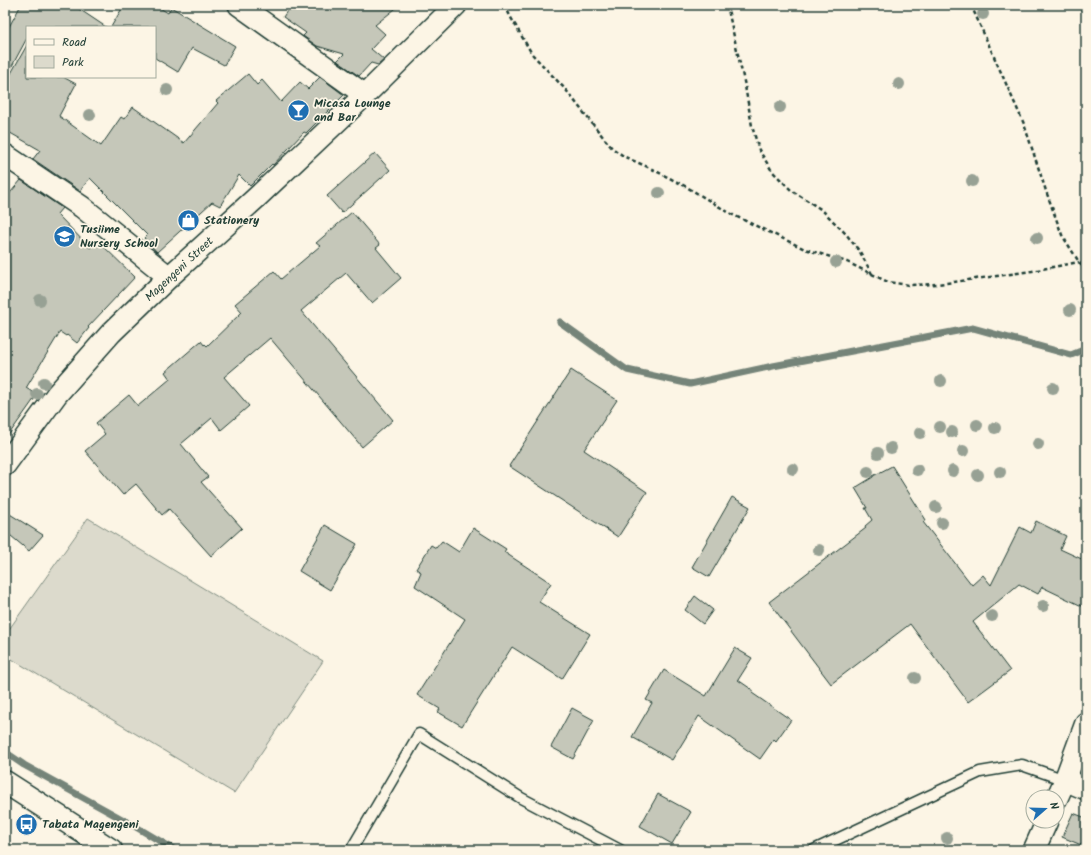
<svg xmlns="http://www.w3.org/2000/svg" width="1091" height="855" font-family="Kalam,sans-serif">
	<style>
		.green { fill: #dcdacc; stroke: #7e8c80 }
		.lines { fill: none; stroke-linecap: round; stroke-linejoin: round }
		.stream { stroke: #758479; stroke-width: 7 }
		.building { fill: #c5c7b9; stroke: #1f3d34 }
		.lane-casing { stroke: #1f3d34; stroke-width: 13 }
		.street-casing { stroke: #1f3d34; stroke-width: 24 }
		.secondary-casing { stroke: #1f3d34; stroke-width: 25 }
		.path { stroke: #1f3d34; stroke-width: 2.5; stroke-dasharray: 4 3; stroke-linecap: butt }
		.lane { stroke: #fcf5e5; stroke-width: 10 }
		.street { stroke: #fcf5e5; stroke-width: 21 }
		.secondary { stroke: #fcf5e5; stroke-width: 22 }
		.tree { fill: #97a194 }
		.labels { text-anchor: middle; stroke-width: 3.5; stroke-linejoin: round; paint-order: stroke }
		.poi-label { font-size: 12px; font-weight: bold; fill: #1f3d34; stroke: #fcf5e5; text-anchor: start }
		.street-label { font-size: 12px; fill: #1f3d34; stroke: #fcf5e5 }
	</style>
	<rect width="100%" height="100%" fill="#fcf5e5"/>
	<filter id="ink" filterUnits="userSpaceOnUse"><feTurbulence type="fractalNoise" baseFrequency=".025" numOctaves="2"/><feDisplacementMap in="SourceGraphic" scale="8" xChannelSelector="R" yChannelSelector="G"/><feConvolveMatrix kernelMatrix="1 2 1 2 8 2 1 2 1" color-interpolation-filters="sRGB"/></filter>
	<g filter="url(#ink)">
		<path class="green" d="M88,518l235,143 -89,132 -229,-138v-20z"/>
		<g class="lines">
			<g class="stream">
				<path d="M560,322l67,48 63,14 83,-18 200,-38 98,27 15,-6"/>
				<path d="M5,752l19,13 107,59 44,26"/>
			</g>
		</g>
		<g class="building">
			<path d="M21,5h52l33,22h-79v11l-22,41v-45z"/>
			<path d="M124,5h31l13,8 3,-6 64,39 -11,19 -32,-17 -14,24 -23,-14v-31h-44z"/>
			<path d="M291,5h109l-25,20 10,9 -14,15 13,11 -6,5 -7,-2 -12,13 -22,-15 7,-7 -27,-8 -14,-10 3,-3 -23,-16z"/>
			<path d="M27,45v32h36l13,7 -17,32 42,30 20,-29 3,2 9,-12 51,36 34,-40 -2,-2 32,-27 9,11 5,-5 19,22 19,-20 8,7 12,-12 24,18 -38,38 -2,-1 -31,33 -1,-1 -22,22 -11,-11 -19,31 -8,-4 -55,50 -13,-14 3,-3 -57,-57 -10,13 -47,-32 7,-9 -35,-20v-46z"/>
			<path d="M375,153l15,17 -48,43 -15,-17z"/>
			<path d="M21,180l41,28 -5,6 33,34 8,-7 37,36 -47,50 1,1 -12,15 -10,-8 -1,1 -6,-4 -34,56 11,7 -32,45v-241z"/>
			<path d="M352,212l28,33 -4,3 25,30 -29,25 -26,-30 -45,38 92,109 -31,27 -92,-109 -46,39 25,29 -28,24 -9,-12 -31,26 27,33 -7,5 41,46 -31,28 -42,-47 -7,6 -26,-31 -13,11 -38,-44 20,-17 -9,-11 33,-28 9,11 32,-27 -5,-7 36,-31 3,4 1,-1 2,2 35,-34 -7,-8 39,-33 7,8 39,-33 -4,-3z"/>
			<path d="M571,370l46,30 -33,50 63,42 -29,45 -109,-71z"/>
			<path d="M892,466l34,54 -3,2 49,63 11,-10 8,10 29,-58 11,6 5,-12 30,15 -6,13 26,12v47l-44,-21 -4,7 -19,-10 -46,38 37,49 -42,31 -58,-78 -79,60 -62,-82 97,-74 -1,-2 7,-6 -7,-12h2l-12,-20 18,-11v-1z"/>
			<path d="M732,497l18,10 -41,70 -17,-10z"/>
			<path d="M5,511l38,24 -14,16 -24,-20z"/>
			<path d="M325,525l32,19 -27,46 -31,-19z"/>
			<path d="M473,528l33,21 -2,3 47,31 -12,19 51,32 -28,45 -50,-32 -50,79 -24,-14 2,-3 -23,-14 48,-76 -50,-33 6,-14 -5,-3 15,-24 5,3 6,-7 17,11z"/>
			<path d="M695,596l18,14 -10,14 -18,-14z"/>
			<path d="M735,648l17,10 -14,22 16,11 -2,2 39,27 -15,21 -2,-2 -14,20 -61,-43 -27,44 -40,-23 20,-34 -6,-3 18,-30 42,26z"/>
			<path d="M572,708l22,12 -21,39 -22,-12z"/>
			<path d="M658,794l33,18 -19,32 -32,-18z"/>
			<path d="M1073,813l13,5v29l-24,-10z"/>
		</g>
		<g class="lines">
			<defs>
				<g id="lane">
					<path d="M351,850l68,-116 102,64 99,52"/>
					<path d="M814,850l166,-78 42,-7 43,15"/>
				</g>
				<g id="street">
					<path d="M239,5l126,90"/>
					<path d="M5,155l77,52 87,70"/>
					<path d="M5,465l52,-71 54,-61 58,-56 86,-78 110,-104 91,-90"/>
					<path d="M1065,780l21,9"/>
					<path d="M1057,798l8,-18 21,-57"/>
					<path d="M1034,850l13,-29"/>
				</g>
				<path id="secondary" d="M5,782l106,68"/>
			</defs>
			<use href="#lane" class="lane-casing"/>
			<use href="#street" class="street-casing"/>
			<use href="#secondary" class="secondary-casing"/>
			<g class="path">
				<path d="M505,5l5,11 22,38 34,36 25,32 21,26 13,9 25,11 35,18 48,29 72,34 42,13 41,20 21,3 28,-1 17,-2 78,-11 47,-9"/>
				<path d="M727,5l18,81 7,40 7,24 13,21 19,19 31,20 24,24 14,18 12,22"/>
				<path d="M971,5l53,119 22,67 16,44 24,38"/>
			</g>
			<use href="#lane" class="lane"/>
			<use href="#street" class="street"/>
			<use href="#secondary" class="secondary"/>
		</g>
		<g class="tree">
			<circle cx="983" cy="14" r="6"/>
			<circle cx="899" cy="84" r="6"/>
			<circle cx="167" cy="90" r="6"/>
			<circle cx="780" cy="107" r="6"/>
			<circle cx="90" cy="115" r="6"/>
			<circle cx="972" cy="181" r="6"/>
			<circle cx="659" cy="193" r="6"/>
			<circle cx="1037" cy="238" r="6"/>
			<circle cx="836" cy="262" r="6"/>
			<circle cx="40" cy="300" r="6"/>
			<circle cx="1070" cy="310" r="6"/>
			<circle cx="941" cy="381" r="6"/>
			<circle cx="44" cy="383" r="6"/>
			<circle cx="1053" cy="388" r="6"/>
			<circle cx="37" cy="394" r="6"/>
			<circle cx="977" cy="425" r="6"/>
			<circle cx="940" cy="427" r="6"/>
			<circle cx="995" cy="428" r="6"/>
			<circle cx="952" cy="432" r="6"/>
			<circle cx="920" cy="433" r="6"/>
			<circle cx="1038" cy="444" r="6"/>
			<circle cx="891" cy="448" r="6"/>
			<circle cx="963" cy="451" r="6"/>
			<circle cx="878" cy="453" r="6"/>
			<circle cx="793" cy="469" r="6"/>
			<circle cx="917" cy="470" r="6"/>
			<circle cx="953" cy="471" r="6"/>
			<circle cx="868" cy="472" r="6"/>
			<circle cx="1000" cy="472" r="6"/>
			<circle cx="978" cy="475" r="6"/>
			<circle cx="936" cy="507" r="6"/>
			<circle cx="942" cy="523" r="6"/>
			<circle cx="819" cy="550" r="6"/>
			<circle cx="1043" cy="606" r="6"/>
			<circle cx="992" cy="616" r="6"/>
			<circle cx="915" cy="678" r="6"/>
			<circle cx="947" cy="838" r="6"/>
		</g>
	</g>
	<defs>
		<symbol id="bar-disc" viewBox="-11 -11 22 22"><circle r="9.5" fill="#1f6fb2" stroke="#fcf5e5"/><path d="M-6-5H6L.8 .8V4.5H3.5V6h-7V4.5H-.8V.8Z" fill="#fff"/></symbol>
		<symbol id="shop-disc" viewBox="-11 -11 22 22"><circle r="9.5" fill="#1f6fb2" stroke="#fcf5e5"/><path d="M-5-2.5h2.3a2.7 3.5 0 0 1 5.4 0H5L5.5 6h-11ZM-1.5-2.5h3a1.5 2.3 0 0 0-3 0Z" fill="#fff"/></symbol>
		<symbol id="school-disc" viewBox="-11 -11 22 22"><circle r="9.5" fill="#1f6fb2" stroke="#fcf5e5"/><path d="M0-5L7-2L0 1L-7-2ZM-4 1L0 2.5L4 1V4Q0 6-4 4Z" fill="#fff"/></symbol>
		<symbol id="bus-disc" viewBox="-11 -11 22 22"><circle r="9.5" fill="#1f6fb2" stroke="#fcf5e5"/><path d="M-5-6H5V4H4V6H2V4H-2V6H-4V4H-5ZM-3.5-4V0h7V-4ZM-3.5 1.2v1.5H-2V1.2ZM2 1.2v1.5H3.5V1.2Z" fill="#fff"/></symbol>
	</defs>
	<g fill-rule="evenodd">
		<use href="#bar-disc" x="286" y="98" width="25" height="25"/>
		<use href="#shop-disc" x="176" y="208" width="25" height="25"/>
		<use href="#school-disc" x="52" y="224" width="25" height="25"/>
		<use href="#bus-disc" x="14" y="812" width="25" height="25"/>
	</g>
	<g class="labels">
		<g class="poi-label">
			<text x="314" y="107">Micasa Lounge<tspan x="314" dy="14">and Bar</tspan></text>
			<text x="204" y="224">Stationery</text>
			<text x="80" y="233">Tusiime<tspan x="80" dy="14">Nursery School</tspan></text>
			<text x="42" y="828">Tabata Magengeni</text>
		</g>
		<g class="street-label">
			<text transform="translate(179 269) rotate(-43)" y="4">Magengeni Street</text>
		</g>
	</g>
	<rect width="1091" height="855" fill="none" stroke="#fcf5e5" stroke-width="20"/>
	<rect x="10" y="10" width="1071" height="835" fill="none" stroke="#1f3d34" stroke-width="1.5" filter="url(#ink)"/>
	<rect x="26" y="26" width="130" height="52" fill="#fcf5e5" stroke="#a4ab9e"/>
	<rect x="34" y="39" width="20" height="6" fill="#fcf5e5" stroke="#a4ab9e"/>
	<text x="62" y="46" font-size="12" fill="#1f3d34">Road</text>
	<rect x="34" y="56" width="20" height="12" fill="#dcdacc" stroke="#a4ab9e"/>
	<text x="62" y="66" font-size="12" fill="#1f3d34">Park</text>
	<g transform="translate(1045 809) rotate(70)"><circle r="19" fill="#fcf5e5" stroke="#a4ab9e"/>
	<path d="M0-3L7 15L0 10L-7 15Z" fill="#1f6fb2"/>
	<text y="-6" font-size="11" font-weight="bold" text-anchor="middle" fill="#1f3d34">N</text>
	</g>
</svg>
